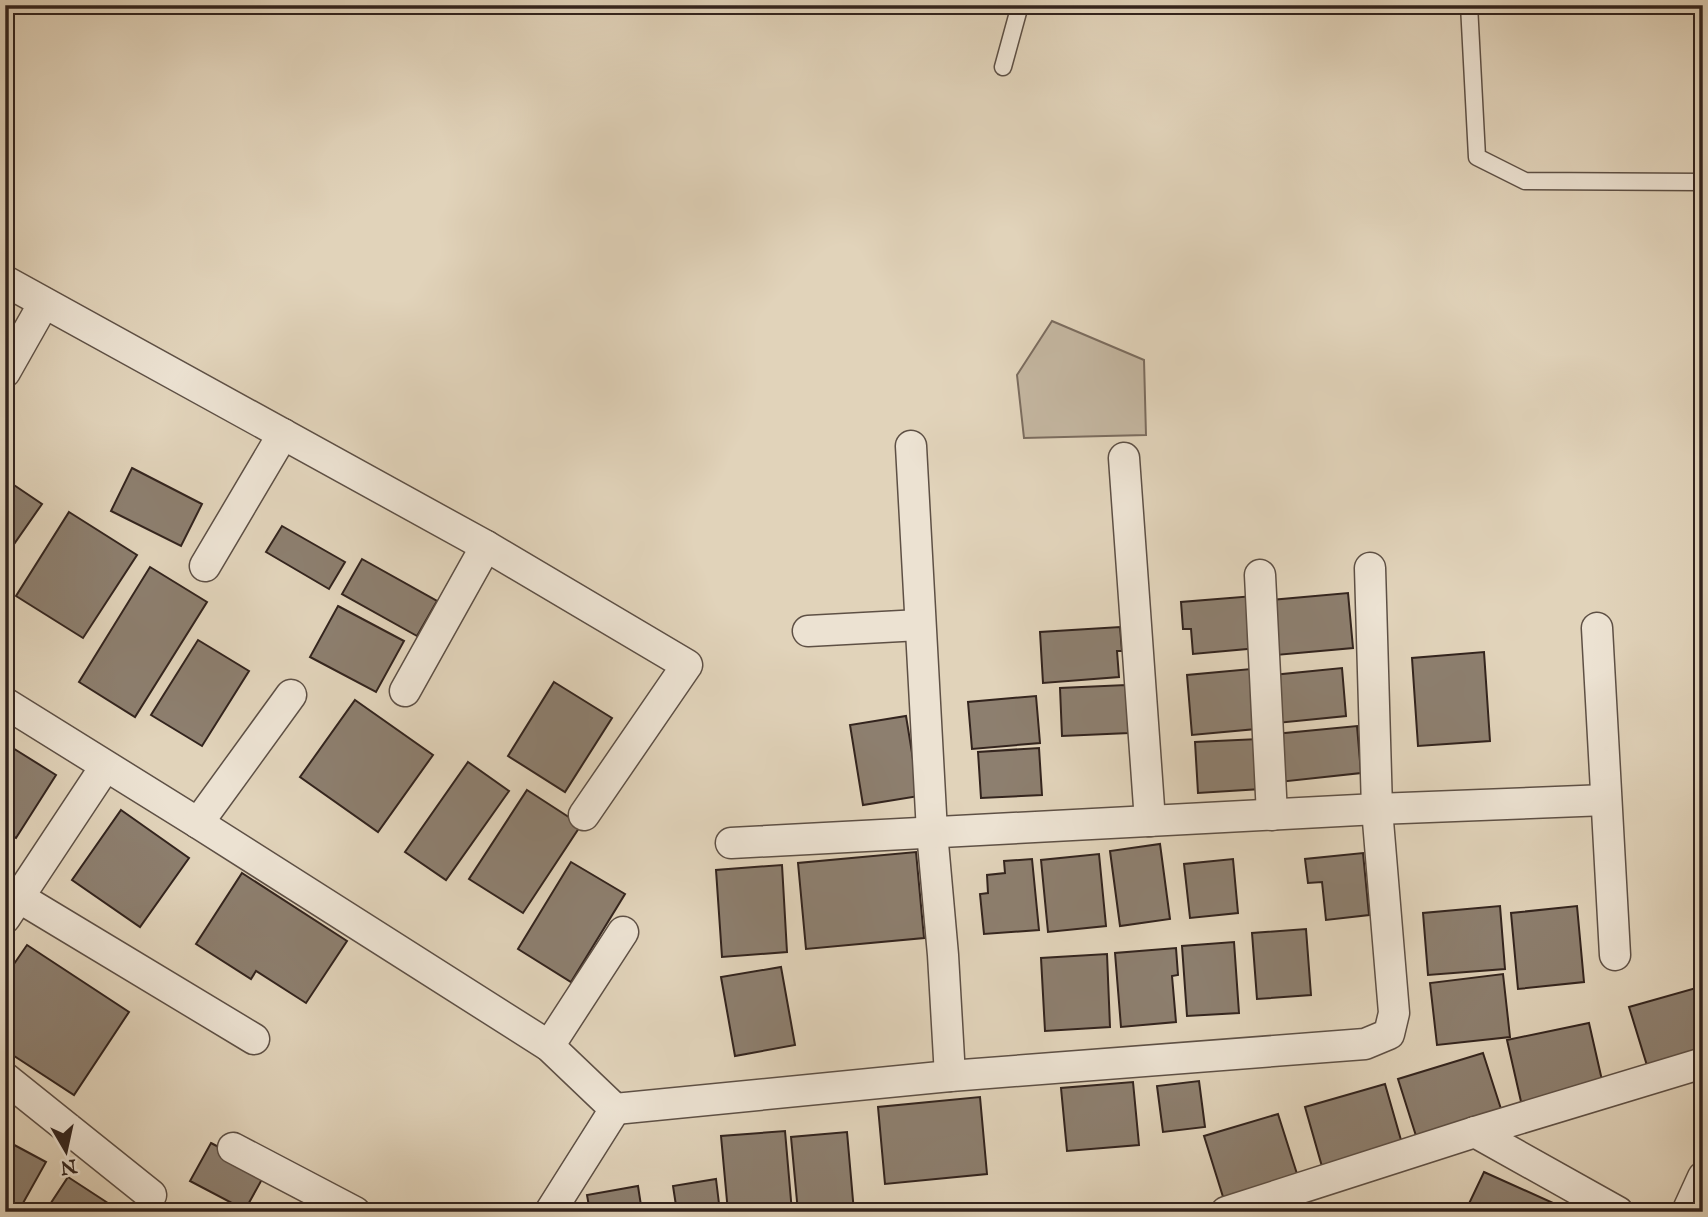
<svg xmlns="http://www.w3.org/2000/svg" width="1708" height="1217" font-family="'IM FELL English',serif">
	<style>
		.green { fill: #c3b59f; stroke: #7b6c5e; stroke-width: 2 }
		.building { fill: #8d7f6f; stroke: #33241e; stroke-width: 2 }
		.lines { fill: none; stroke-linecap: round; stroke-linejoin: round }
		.lane-casing { stroke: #5e5045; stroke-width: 19 }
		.street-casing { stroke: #5e5045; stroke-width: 33 }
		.lane { stroke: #ece2d2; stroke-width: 16 }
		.street { stroke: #ece2d2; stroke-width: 30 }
	</style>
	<rect width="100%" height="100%" fill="#e1d3ba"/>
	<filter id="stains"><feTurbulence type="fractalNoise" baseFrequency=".00286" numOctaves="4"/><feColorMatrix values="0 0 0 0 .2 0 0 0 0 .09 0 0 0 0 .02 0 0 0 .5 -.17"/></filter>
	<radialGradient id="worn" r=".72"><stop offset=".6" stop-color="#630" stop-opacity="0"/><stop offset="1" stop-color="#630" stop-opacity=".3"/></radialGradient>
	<path class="green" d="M1052,321l92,39 2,75 -122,3 -7,-63z"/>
	<g class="building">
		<path d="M132,468l70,36 -21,42 -70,-35z"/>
		<path d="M5,479l37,25 -37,53z"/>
		<path d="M69,512l68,43 -54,83 -67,-42z"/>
		<path d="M282,526l63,36 -16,27 -63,-37z"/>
		<path d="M362,559l75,42 -20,35 -75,-42z"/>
		<path d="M150,567l57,35 -72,115 -56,-35z"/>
		<path d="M1348,593l5,55 -77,7 -5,-55z"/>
		<path d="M1254,596l4,52 -65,6 -2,-25h-8l-2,-27z"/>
		<path d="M338,606l66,35 -28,51 -66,-35z"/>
		<path d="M1120,627l2,24h-5l2,26 -76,6 -3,-51z"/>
		<path d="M198,640l51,31 -47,75 -51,-31z"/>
		<path d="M1484,652l6,89 -72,5 -6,-88z"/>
		<path d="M1342,668l4,48 -69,7 -4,-48z"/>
		<path d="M1251,669l5,60 -64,6 -5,-60z"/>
		<path d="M554,682l58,36 -47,74 -57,-36z"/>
		<path d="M1126,685l3,48 -67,3 -2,-48z"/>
		<path d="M1036,696l4,47 -68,6 -4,-47z"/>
		<path d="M355,700l78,55 -55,77 -78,-55z"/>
		<path d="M906,716l13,80 -56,9 -13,-80z"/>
		<path d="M1357,726l4,47 -82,9 -4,-48z"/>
		<path d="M1259,739l2,50 -63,4 -3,-51z"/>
		<path d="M8,745l48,30 -40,63 -11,-6v-82z"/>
		<path d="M1039,748l3,47 -61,3 -3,-46z"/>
		<path d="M468,762l41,29 -63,89 -41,-28z"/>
		<path d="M527,790l54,35 -58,88 -54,-34z"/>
		<path d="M121,810l68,48 -49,69 -68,-47z"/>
		<path d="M1160,844l10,75 -50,7 -10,-75z"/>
		<path d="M916,852l8,86 -118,11 -8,-86z"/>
		<path d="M1363,853l6,62 -43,5 -4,-38 -14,1 -3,-24z"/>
		<path d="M1099,854l7,72 -58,6 -7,-72z"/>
		<path d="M1032,859l7,71 -55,4 -4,-40 8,-1 -1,-18 18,-2 -1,-12z"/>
		<path d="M1233,859l5,54 -48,5 -6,-54z"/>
		<path d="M571,862l54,32 -54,88 -53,-33z"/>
		<path d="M782,865l5,87 -65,5 -6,-87z"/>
		<path d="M242,873l105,68 -41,62 -50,-32 -5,8 -55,-35z"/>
		<path d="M1500,906l5,63 -77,6 -5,-62z"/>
		<path d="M1577,906l7,76 -66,7 -7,-76z"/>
		<path d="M1306,929l5,66 -54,4 -5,-66z"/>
		<path d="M1234,942l5,71 -52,3 -5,-70z"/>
		<path d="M27,945l102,67 -55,83 -69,-45v-73z"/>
		<path d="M1176,948l2,27 -6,1 4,46 -55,5 -6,-74z"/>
		<path d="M1107,954l3,73 -65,4 -4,-73z"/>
		<path d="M781,967l14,78 -60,11 -14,-79z"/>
		<path d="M1503,974l7,63 -73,8 -7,-62z"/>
		<path d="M1703,986v70l-54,16 -20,-65z"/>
		<path d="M1589,1023l15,66 -82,17 -15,-66z"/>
		<path d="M1483,1053l19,59 -85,27 -19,-60z"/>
		<path d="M1199,1081l6,46 -42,5 -6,-46z"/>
		<path d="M1133,1082l6,63 -72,6 -6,-63z"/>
		<path d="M1385,1084l18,63 -80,23 -18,-63z"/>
		<path d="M980,1097l7,77 -102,10 -7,-77z"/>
		<path d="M1278,1114l20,63 -74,23 -20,-64z"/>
		<path d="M785,1131l7,81h-64l-7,-76z"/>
		<path d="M847,1132l7,80h-56l-7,-75z"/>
		<path d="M5,1140l41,22 -28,50h-13z"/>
		<path d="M211,1143l55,29 -21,38 -55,-29z"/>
		<path d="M1484,1172l78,35 -2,5h-95z"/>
		<path d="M68,1177l46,30 -3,5h-66z"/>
		<path d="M716,1179l4,33h-43l-4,-26z"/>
		<path d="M638,1186l4,26h-52l-3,-17z"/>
	</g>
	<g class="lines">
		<defs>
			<g id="lane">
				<path d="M1469,5l8,152 48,24 178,1"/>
				<path d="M1003,67l17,-62"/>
			</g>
			<g id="street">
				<path d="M5,281l481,265 201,119 -103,150"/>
				<path d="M5,372l39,-69"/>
				<path d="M911,446l21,386 11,123 7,121"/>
				<path d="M1124,458l26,363"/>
				<path d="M205,566l78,-132"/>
				<path d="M1260,575l12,240"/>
				<path d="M1597,628l18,327"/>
				<path d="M808,631l112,-6"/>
				<path d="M405,691l81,-145"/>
				<path d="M5,703l193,120 351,223 66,63 335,-33 415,-32 24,-10 5,-21 -17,-204 -7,-241"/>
				<path d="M198,823l93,-128"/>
				<path d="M731,843l646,-34 229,-9"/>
				<path d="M20,898l234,141"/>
				<path d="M5,918l100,-151"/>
				<path d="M549,1046l74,-114"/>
				<path d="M5,1078l146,117"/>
				<path d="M1475,1132l143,80"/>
				<path d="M233,1148l122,64"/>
				<path d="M550,1212l65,-103"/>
				<path d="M1226,1212l249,-80 228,-69"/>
				<path d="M1687,1212l16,-35"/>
			</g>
		</defs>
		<use href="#lane" class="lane-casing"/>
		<use href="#street" class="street-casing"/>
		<use href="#lane" class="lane"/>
		<use href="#street" class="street"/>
	</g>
	<rect width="1708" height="1217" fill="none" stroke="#e1d3ba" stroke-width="28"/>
	<rect x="7" y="7" width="1694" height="1203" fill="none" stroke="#33241e" stroke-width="3.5"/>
	<rect x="14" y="14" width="1680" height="1189" fill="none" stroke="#33241e" stroke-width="2"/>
	<g transform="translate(66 1151) rotate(171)" stroke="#ece2d2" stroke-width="5" paint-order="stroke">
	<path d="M0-5L12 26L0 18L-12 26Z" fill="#33241e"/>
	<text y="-10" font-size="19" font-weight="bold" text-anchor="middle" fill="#33241e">N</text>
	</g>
	<rect width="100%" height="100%" filter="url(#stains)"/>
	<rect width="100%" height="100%" fill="url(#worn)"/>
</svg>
